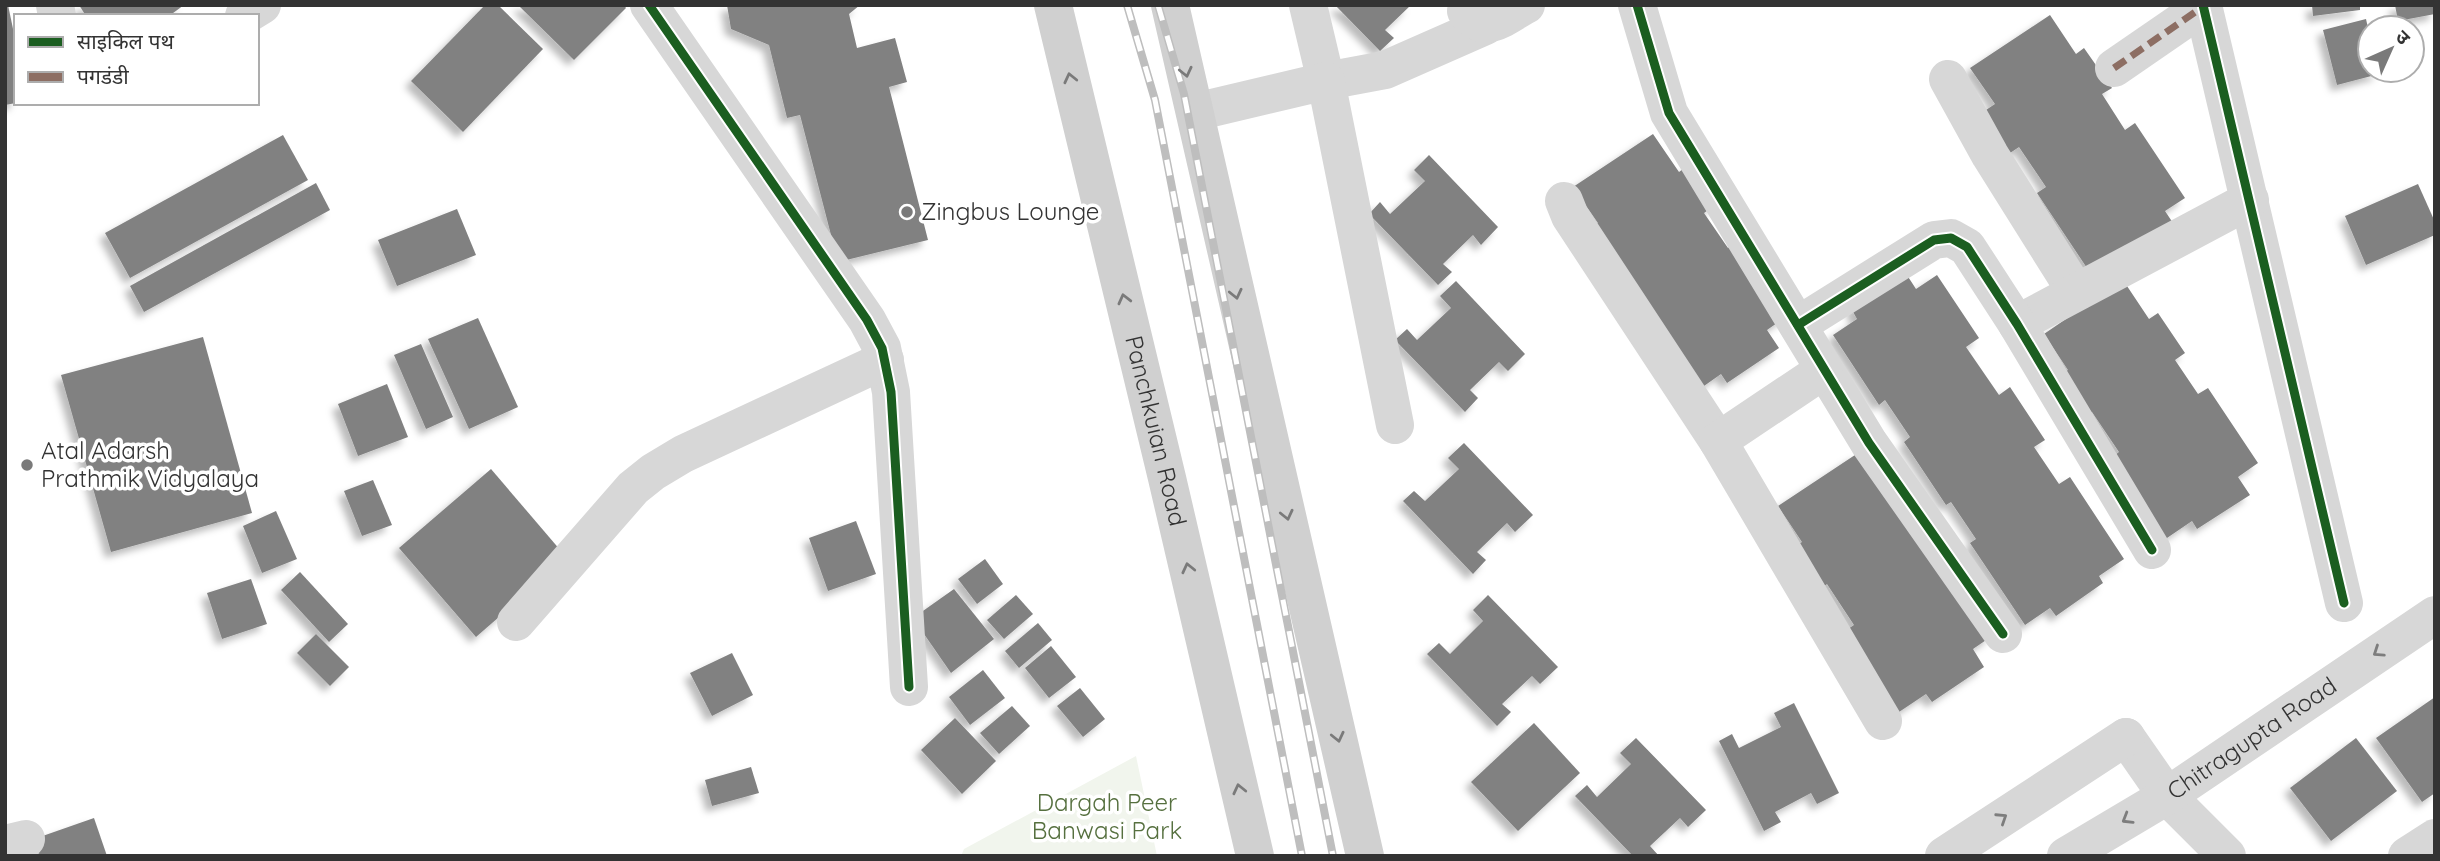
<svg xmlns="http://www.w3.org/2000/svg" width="2440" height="861" font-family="Quicksand,'Noto Sans Devanagari',sans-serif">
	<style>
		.green { fill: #f1f5ed }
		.building { fill: #818181; filter: url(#shadow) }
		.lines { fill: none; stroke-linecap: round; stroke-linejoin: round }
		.minor { stroke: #d7d7d7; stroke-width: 38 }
		.tertiary { stroke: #d7d7d7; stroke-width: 38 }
		.secondary { stroke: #d0d0d0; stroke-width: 38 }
		.rail-casing { stroke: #bebebe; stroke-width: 8 }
		.rail { stroke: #fff; stroke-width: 5; stroke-dasharray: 16; stroke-linecap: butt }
		.quiet { stroke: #8d6e63; stroke-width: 7; stroke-dasharray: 14 7; stroke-linecap: butt }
		.cycleway-casing { stroke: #fff; stroke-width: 13 }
		.cycleway { stroke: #1b5e20; stroke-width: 9 }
		.oneway { stroke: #7a7a7a }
		.oneway2 { stroke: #7d7d7d }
		.poi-dot { fill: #7a7a7a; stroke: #fff; stroke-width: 2.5 }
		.labels { text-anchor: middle; stroke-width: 7; stroke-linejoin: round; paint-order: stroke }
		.poi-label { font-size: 24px; fill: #333; stroke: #fff; text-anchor: start }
		.street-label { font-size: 24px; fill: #333; stroke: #fff }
		.park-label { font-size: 24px; fill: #56703f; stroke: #fff }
	</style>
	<defs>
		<filter id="shadow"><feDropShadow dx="-6" dy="6" stdDeviation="3.5" flood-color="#0004"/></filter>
	</defs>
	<rect width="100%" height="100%" fill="#fff"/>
	<path class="green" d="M1136,756l21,100h-196l3,-7z"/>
	<g class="building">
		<path d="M5,5h3l8,38v60l-11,2z"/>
		<path d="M79,5h105l-15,11h-83z"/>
		<path d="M485,5h13l45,44 -80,83 -52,-51z"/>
		<path d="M520,5h104l2,3 -52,52 -55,-54z"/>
		<path d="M727,5h133l-11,9 8,34 38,-10 12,44 -18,5 39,153 -90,22 -38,-147 -13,3 -18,-73 -38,-16z"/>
		<path d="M1335,5h76l-26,25 9,8 -14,13z"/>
		<path d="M2312,5h48v5l-47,6z"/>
		<path d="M2395,5h40v9l-37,7z"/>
		<path d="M2050,15l26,39 8,-6 28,40 -10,6 23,36 10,-7 50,75 -20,13 12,18 -86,45 -54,-81 9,-6 -27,-40 -9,6 -27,-41 12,-8 -25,-36z"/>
		<path d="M2366,19l4,18v33h8l1,4 -42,11 -14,-55z"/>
		<path d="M1653,134l26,38 8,-6 27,40 -10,7 24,35 9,-7 50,75 -20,14 12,18 -52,35 -6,-9 -27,19 -108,-163 12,-7 -25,-36z"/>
		<path d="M283,135l25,45 -178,98 -25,-45z"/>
		<path d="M1429,155l69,72 -17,18 -8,-10 -30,29 9,8 -14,13 -69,-71 11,-12 10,12 35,-33 -11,-11z"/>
		<path d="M316,183l14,27 -186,102 -14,-26z"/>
		<path d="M2418,184l17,38v13l-69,30 -21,-49z"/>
		<path d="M457,209l19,46 -79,31 -19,-46z"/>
		<path d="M1905,272l11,17 21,-14 42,63 -13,9 33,48 11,-8 35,53 -11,7 25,37 11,-7 54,82 -25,17 4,7 -47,33 -6,-8 -25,17 -55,-82 6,-4 -25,-37 -5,3 -42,-63 6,-5 -25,-37 -6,5 -46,-70 24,-16 -6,-11z"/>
		<path d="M2123,280l26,39 9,-6 27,40 -10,7 23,34 10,-6 50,75 -20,14 12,18 -53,34 -5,-8 -28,19 -54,-81 9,-7 -27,-40 -9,6 -27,-40 12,-8 -24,-36z"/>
		<path d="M1456,281l69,73 -17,17 -9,-9 -29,28 8,8 -13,14 -70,-72 12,-11 10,11 34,-32 -11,-12z"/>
		<path d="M478,318l40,89 -49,22 -41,-90z"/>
		<path d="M203,337l49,176 -141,39 -50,-177z"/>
		<path d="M421,344l32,73 -27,12 -32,-74z"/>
		<path d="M387,384l21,53 -50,19 -20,-52z"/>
		<path d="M1464,443l69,72 -18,17 -8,-9 -30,29 9,8 -13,14 -70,-73 11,-10 11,10 34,-32 -11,-11z"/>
		<path d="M1858,453l134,183 -19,13 11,18 -52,35 -6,-8 -27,18 -54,-81 9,-6 -27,-41 -9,7 -28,-41 12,-8 -24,-36z"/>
		<path d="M491,469l76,89 -91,79 -77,-89z"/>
		<path d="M373,480l19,45 -30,11 -18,-45z"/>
		<path d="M276,511l21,48 -35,14 -19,-47z"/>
		<path d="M856,521l20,53 -48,17 -19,-53z"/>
		<path d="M985,559l18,25 -26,20 -19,-25z"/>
		<path d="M300,572l48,52 -19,18 -48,-52z"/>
		<path d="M251,579l16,45 -45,15 -15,-46z"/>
		<path d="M954,589l40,50 -43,34 -38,-55z"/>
		<path d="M1016,595l17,19 -29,25 -17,-19z"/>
		<path d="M1488,595l70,72 -18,17 -8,-8 -30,28 9,8 -14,14 -70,-72 12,-11 11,11 33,-33 -10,-11z"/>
		<path d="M1038,623l14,17 -33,28 -14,-17z"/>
		<path d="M316,634l33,33 -19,19 -33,-33z"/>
		<path d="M1051,646l25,31 -27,21 -24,-30z"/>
		<path d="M732,653l21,42 -41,21 -22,-43z"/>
		<path d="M983,670l22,28 -35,27 -21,-28z"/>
		<path d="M1080,688l25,31 -22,18 -26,-31z"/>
		<path d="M2435,697v96l-13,9 -46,-64z"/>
		<path d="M1794,703l45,90 -22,11 -6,-11 -36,19 6,10 -17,9 -45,-90 13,-7 7,14 42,-21 -7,-14z"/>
		<path d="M1012,706l18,20 -31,28 -19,-21z"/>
		<path d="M955,718l41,43 -34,33 -41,-44z"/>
		<path d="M1534,723l46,50 -62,58 -47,-49z"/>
		<path d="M1636,738l70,72 -18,17 -8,-9 -30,28 9,10h-26l-58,-60 12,-11 10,12 34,-33 -11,-11z"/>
		<path d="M2356,738l41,53 -66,50 -41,-53z"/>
		<path d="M751,767l8,26 -47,13 -7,-26z"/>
		<path d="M94,818l13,38h-67l-6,-17z"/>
	</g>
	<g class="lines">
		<g class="minor">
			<path d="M55,5l2,11"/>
			<path d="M649,5l218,315 15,28 9,44 18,295"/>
			<path d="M1308,5l18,76 59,-11 100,-44"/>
			<path d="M1637,5l32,108 200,330 134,191"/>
			<path d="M2203,5l141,598"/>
			<path d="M1466,11c18,26 37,6 60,-6"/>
			<path d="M244,16l18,-11"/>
			<path d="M2114,68l90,-62"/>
			<path d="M1948,79l42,76 86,137"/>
			<path d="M1195,112l131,-31 69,344"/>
			<path d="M1564,201l6,15 148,225"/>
			<path d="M2017,324l233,-124"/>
			<path d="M1798,325l136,-85 17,-2 16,9 50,77 135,226"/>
			<path d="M1824,370l-106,71 165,280"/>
			<path d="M516,622l117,-134 20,-16 30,-18 202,-94"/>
			<path d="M2126,737l41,59 60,60"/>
			<path d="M5,844l21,-5"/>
			<path d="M2407,856l28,-18"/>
		</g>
		<g class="tertiary">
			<path d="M1944,856l182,-119"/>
			<path id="s1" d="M2066,856l101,-60 268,-181"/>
		</g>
		<g class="secondary">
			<path id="s2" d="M1053,5l114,473 88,378"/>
			<path d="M1170,5l195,851"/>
		</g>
		<defs>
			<g id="rail">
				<path d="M1127,5l28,95 147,756"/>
				<path d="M1158,5l26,89 149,762"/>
			</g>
		</defs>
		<use href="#rail" class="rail-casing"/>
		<use href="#rail" class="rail"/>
		<path class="quiet" d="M2114,68l90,-62"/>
		<defs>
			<g id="cycleway">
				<path d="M649,5l218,315 15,28 9,44 18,295"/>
				<path d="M1637,5l32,108 200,330 134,191"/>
				<path d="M2203,5l141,598"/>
				<path d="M1798,325l136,-85 17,-2 16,9 50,77 135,226"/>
			</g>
		</defs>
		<use href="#cycleway" class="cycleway-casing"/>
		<use href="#cycleway" class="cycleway"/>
	</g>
	<defs><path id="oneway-chevron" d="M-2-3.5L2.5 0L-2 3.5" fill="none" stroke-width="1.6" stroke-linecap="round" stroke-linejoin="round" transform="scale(1.75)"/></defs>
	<g class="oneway">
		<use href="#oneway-chevron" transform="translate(1186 72) rotate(77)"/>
		<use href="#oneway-chevron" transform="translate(1070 78) rotate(-103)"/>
		<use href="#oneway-chevron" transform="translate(1236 294) rotate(77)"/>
		<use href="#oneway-chevron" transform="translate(1124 299) rotate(-104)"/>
		<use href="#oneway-chevron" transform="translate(1287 515) rotate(77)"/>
		<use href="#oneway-chevron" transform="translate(1188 568) rotate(-103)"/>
		<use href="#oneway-chevron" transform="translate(1338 737) rotate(77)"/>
		<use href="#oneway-chevron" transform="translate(1239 789) rotate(-103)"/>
	</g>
	<g class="oneway2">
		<use href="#oneway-chevron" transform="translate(2378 652) rotate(146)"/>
		<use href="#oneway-chevron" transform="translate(2002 818) rotate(-33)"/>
		<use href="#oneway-chevron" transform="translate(2127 819) rotate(149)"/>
	</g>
	<g class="poi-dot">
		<circle cx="907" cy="212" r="7"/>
		<circle cx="27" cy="465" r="7"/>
	</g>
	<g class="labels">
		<g class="poi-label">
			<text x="921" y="220">Zingbus Lounge</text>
			<text x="41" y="459">Atal Adarsh<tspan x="41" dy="28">Prathmik Vidyalaya</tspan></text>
		</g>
		<g class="street-label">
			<text dy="8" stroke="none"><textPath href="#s2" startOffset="438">Panchkuian Road</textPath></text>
			<text dy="8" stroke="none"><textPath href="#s1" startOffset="220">Chitragupta Road</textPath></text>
		</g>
		<g class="park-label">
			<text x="1107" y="811">Dargah Peer<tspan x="1107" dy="28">Banwasi Park</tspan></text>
		</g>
	</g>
	<rect width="2440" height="861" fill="none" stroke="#333333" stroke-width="14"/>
	<rect x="14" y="14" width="245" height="91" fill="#ffffff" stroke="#adadad" stroke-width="2"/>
	<rect x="28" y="37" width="35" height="10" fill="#1b5e20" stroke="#adadad" stroke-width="2"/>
	<text x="77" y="49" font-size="21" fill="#333333">साइकिल पथ</text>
	<rect x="28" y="72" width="35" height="10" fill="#8d6e63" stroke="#adadad" stroke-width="2"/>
	<text x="77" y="84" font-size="21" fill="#333333">पगडंडी</text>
	<g transform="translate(2391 49) rotate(45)"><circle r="33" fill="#ffffff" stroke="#adadad" stroke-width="2"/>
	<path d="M0-5L12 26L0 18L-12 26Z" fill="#7a7a7a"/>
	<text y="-10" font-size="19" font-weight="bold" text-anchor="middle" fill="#333333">उ</text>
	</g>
</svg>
